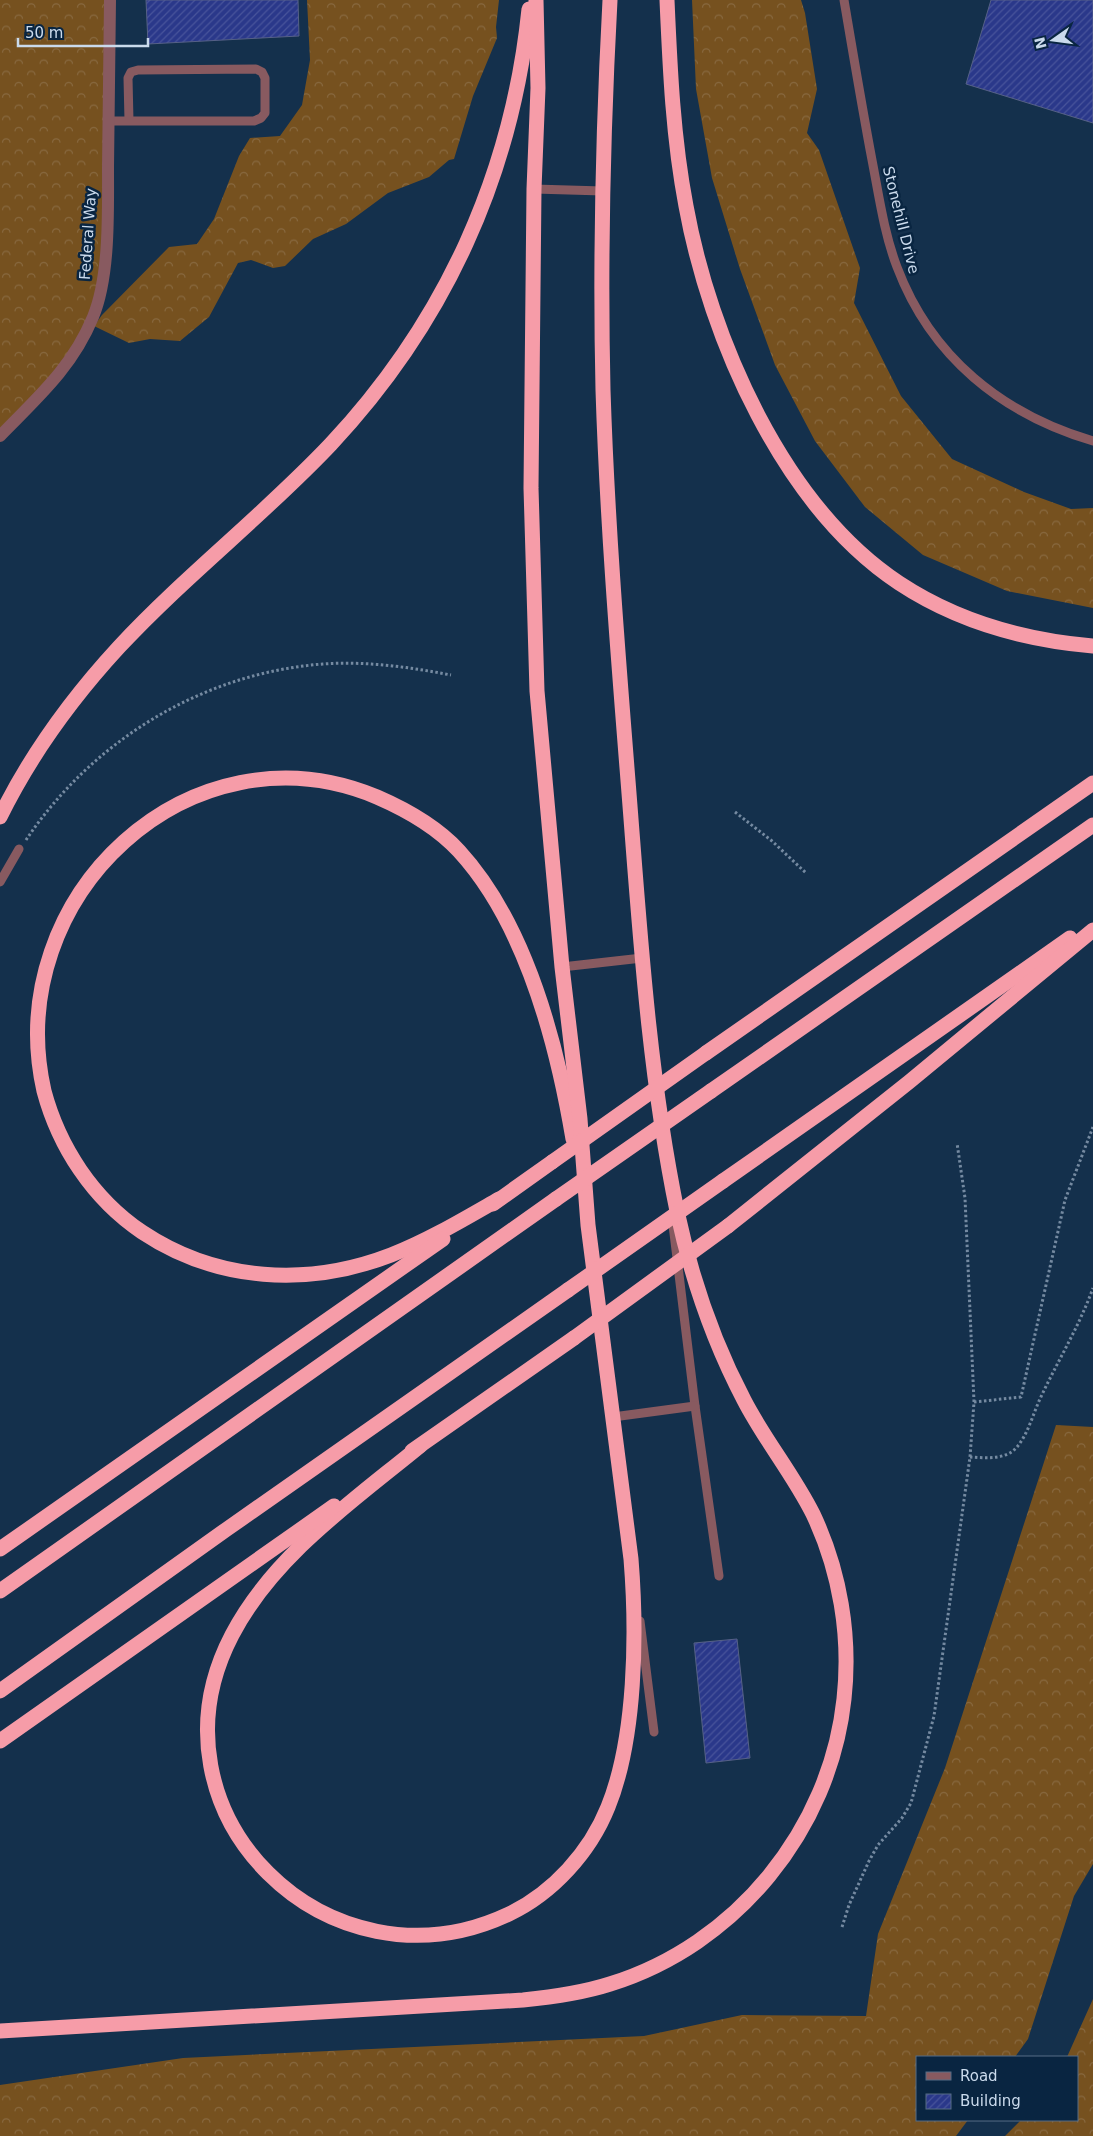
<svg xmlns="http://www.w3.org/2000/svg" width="1093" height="2136" font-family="'DejaVu Sans',sans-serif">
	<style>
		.forest { fill: url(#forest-crowns) }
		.building { fill: url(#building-hatch); stroke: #566187 }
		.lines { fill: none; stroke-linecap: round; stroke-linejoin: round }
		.path { stroke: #758aa1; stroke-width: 3; stroke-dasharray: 2.5 2.5; stroke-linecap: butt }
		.lane { stroke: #885a60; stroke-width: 9 }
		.street { stroke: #885a60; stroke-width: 12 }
		.highway { stroke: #f69ca8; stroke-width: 15 }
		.highway-bridge { stroke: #f69ca8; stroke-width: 15 }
		.labels { text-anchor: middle; stroke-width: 5; stroke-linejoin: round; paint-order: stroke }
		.street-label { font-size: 15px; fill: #cadaec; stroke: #092541 }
	</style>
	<defs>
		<pattern id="forest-crowns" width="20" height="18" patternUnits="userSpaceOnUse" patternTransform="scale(1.25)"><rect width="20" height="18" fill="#76511f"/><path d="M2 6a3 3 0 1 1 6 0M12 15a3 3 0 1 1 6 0" fill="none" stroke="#886940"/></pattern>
		<pattern id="building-hatch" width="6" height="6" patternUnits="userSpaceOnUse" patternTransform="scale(1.25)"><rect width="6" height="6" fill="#2a388a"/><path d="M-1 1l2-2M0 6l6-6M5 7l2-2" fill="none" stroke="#48549b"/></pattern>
	</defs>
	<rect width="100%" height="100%" fill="#14304c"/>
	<g class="forest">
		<path d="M0,0h108l-5,256 -12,64 -36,58 -55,56z"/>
		<path d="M307,0h192l-3,27 1,11 -24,58 -19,63 -5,1 -20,17 -41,16 -42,31 -33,15 -28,27 -12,2 -22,-8 -13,3 -29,54 -29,24 -30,-2 -21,4 -35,-17 8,-11 67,-68 28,-3 17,-25 25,-63 11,-18 30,-2 22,-31 8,-45z"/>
		<path d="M692,0h109l4,13 12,76 -10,44 12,17 41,118 -6,35 47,93 51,63 72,33 47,17 22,-1v100l-86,-17 -84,-36 -58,-48 -50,-66 -40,-76 -35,-96 -28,-91 -16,-89z"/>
		<path d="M1056,1425l37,2v437l-19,32 -46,143 -13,18h-98v63h51l-12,16h-956v-51l183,-27 461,-22 98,-21 124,1 12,-82 67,-166z"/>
		<path d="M1093,1999v137h-88l16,-16h56v-63h-10z"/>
	</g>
	<g class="building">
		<path d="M146,0h152l1,36 -151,8z"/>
		<path d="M991,0h102v123l-127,-39z"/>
		<path d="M737,1639l13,119 -44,5 -12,-120z"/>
	</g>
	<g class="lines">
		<g class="path">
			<path d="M735,812l37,29 34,32"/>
			<path d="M26,840c67,-100 177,-167 297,-176 43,-3 86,3 128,11"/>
			<path d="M974,1402l47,-5 44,-197 28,-73"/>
			<path d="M970,1457c16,1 36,3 47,-10 11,-13 16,-33 23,-48 17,-37 39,-72 53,-111"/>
			<path d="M842,1927l7,-22 20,-44 9,-16 24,-27 9,-15 23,-87 36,-259 4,-55 -9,-204 -8,-55"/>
		</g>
		<g class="lane">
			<path d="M844,0c9,53 18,107 28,160 7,36 12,73 25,107 34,90 105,147 196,174"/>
			<path d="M109,121h145l7,-3 4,-5v-35l-3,-6 -6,-3 -118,1 -7,2 -3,6 1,43"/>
			<path d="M534,189l69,2"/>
			<path d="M0,882l19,-33"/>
			<path d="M562,967l80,-9"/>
			<path d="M672,1217l23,189 24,170"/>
			<path d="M613,1417l82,-11"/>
			<path d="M640,1621l14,111"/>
		</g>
		<path class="street" d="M0,436c37,-38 72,-68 93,-119 17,-41 15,-105 15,-150 1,-56 1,-111 2,-167"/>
		<g class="highway">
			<path d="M667,0c3,69 6,138 19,206 24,132 97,300 213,377 59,39 124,57 194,63"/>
			<path d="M0,817c31,-63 72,-119 119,-170 67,-72 145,-132 212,-203 114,-122 181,-269 198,-435"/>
			<path d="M706,1053l387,-270"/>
			<path d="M711,1091l382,-266"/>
			<path d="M723,1181l347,-243"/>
			<path d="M499,1199c-35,20 -70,41 -108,56 -83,32 -174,27 -249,-23 -49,-33 -83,-85 -98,-141 -44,-195 147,-372 333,-294 30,13 60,30 82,54 67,73 98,193 114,288"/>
			<path d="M493,1204l59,-42"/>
			<path d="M728,1226l181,-144 184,-152"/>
			<path d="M420,1446c-67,55 -147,110 -188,189 -93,178 97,364 277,279 44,-21 81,-62 99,-107 28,-69 29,-174 23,-248l-43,-334 -8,-106 -18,-152 -25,-276 -6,-203 3,-299 4,-101 -2,-88"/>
			<path d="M412,1451l162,-113"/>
			<path d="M0,1549l443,-310"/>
			<path d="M0,1591l556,-392"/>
			<path d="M0,1691l227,-162 341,-239"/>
			<path d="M0,1741l334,-235"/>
			<path d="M0,2031l523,-31c30,-3 59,-7 87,-16 126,-39 220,-154 234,-285 7,-63 -4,-128 -31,-185 -20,-40 -49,-75 -69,-114 -31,-59 -53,-124 -67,-189 -30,-146 -38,-295 -50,-443 -10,-126 -20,-252 -24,-378 -3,-130 0,-260 7,-390"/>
		</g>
		<g class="highway-bridge">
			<path d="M552,1162l154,-109"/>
			<path d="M556,1199l155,-108"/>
			<path d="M568,1290l155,-109"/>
			<path d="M574,1338l154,-112"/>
		</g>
	</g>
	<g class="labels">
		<g class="street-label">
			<text transform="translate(901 220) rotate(76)" y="5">Stonehill Drive</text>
			<text transform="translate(88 234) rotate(-86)" y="5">Federal Way</text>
		</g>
	</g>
	<rect x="916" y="2056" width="162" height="65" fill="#092541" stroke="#566d85"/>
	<rect x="926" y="2072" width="25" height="8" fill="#885a60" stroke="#566d85"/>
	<text x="960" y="2081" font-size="15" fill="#cadaec">Road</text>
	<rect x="926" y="2094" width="25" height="15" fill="url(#building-hatch)" stroke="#566d85"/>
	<text x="960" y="2106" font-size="15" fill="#cadaec">Building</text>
	<g transform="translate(1053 40) rotate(256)" stroke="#092541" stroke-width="4" paint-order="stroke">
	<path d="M0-4L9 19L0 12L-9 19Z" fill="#cadaec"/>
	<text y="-8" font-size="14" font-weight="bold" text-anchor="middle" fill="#cadaec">N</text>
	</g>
	<path d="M18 38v8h130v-8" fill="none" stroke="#cadaec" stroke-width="2.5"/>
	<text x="25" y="38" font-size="15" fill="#cadaec" stroke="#092541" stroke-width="4" paint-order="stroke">50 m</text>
</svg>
